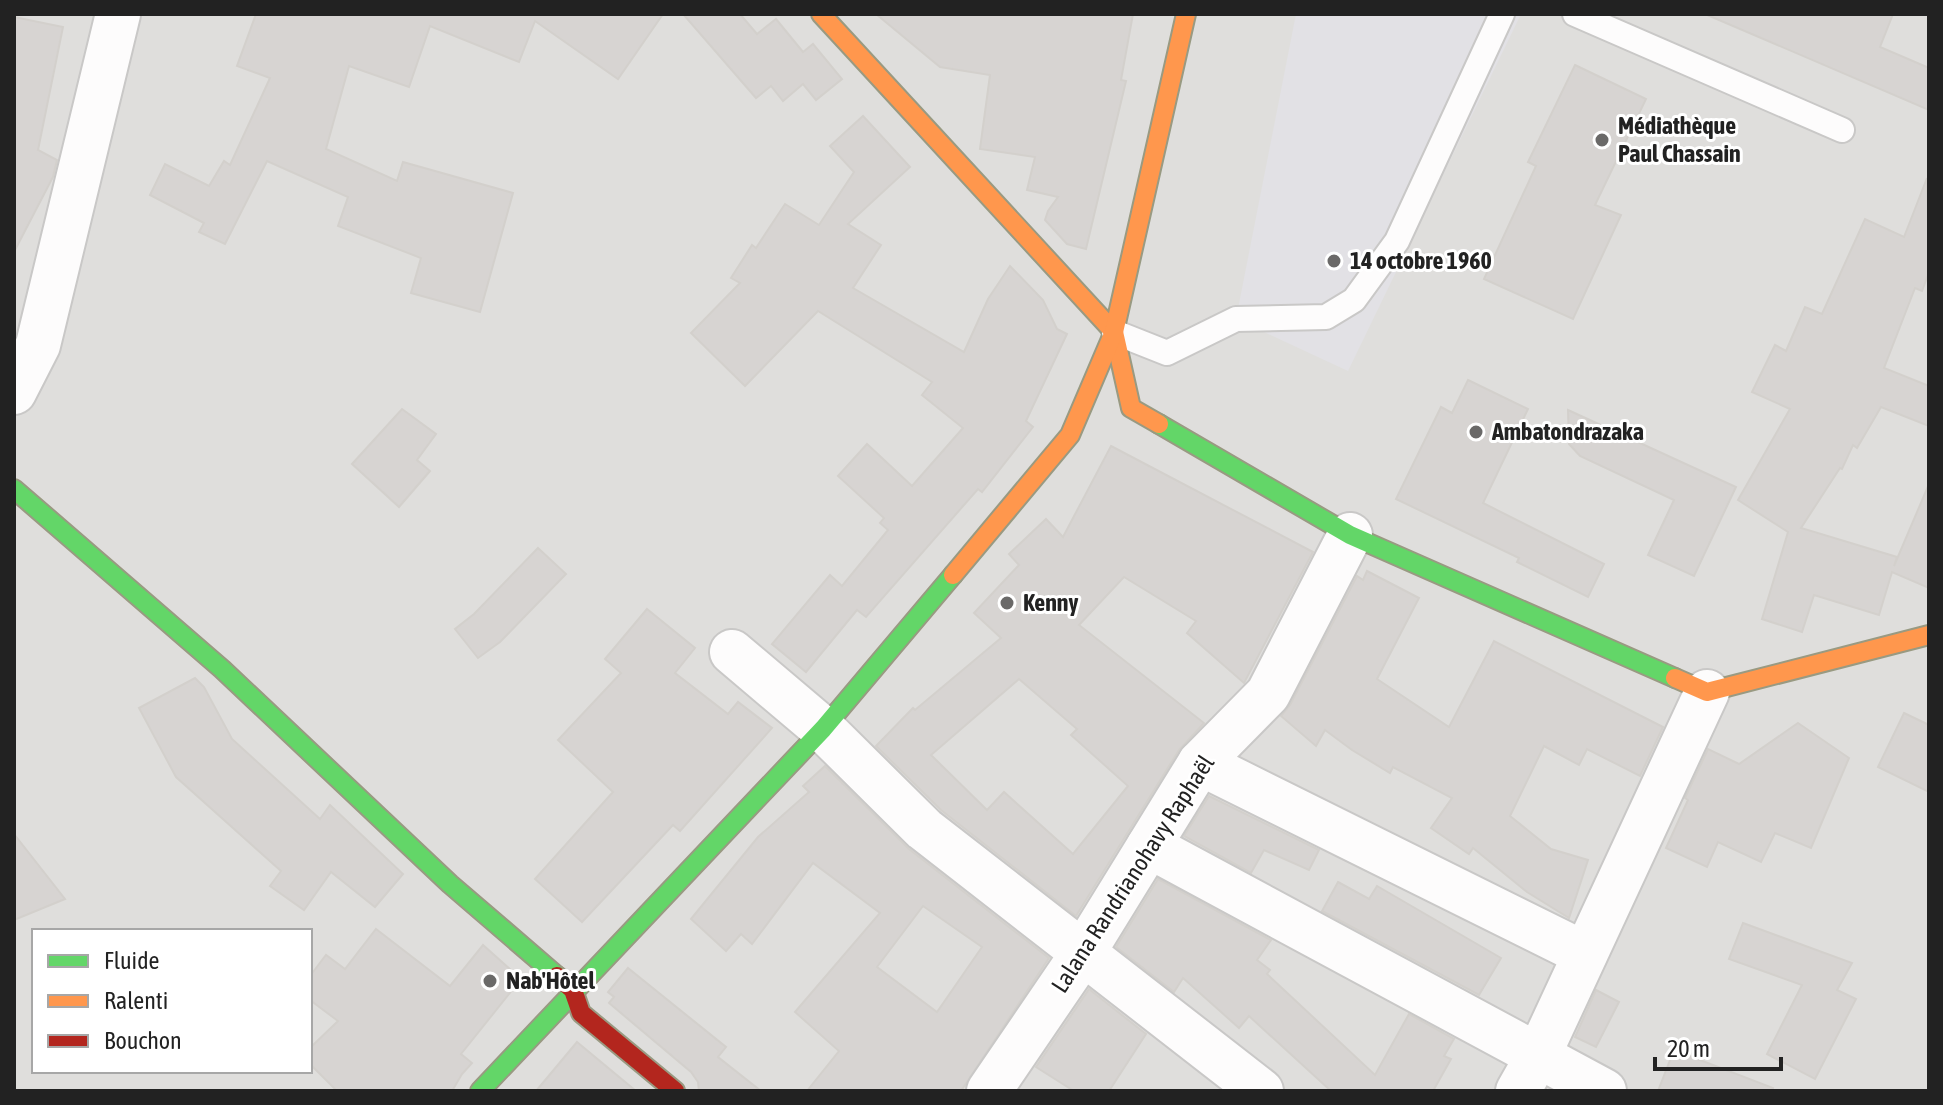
<svg xmlns="http://www.w3.org/2000/svg" width="1943" height="1105" font-family="'Asap Condensed',sans-serif">
	<style>
		.residential { fill: #dfdedc; fill-rule: evenodd }
		.plaza { fill: #e2e1e5 }
		.building { fill: #d7d4d2; stroke: #d3d0cc; stroke-width: 2; fill-rule: evenodd }
		.lines { fill: none; stroke-linecap: round; stroke-linejoin: round }
		.lane-casing { stroke: #c9c8c7; stroke-width: 28 }
		.street-casing { stroke: #c9c8c7; stroke-width: 48 }
		.fast-casing { stroke: #999a82; stroke-width: 22 }
		.slow-casing { stroke: #999a82; stroke-width: 22 }
		.jam-casing { stroke: #999a82; stroke-width: 22 }
		.lane { stroke: #fdfcfc; stroke-width: 24 }
		.street { stroke: #fdfcfc; stroke-width: 44 }
		.fast { stroke: #63d668; stroke-width: 18 }
		.slow { stroke: #ff974d; stroke-width: 18 }
		.jam { stroke: #b3261e; stroke-width: 18 }
		.poi-dot { fill: #6a6968; stroke: #fff; stroke-width: 3 }
		.labels { text-anchor: middle; stroke-width: 6; stroke-linejoin: round; paint-order: stroke }
		.poi-label { font-size: 24px; font-weight: bold; fill: #222; stroke: #fff; text-anchor: start }
		.street-label { font-size: 24px; fill: #222; stroke: #fff }
	</style>
	<rect width="100%" height="100%" fill="#f0eeeb"/>
	<path class="residential" d="M14,14h1915v1077h-1915zM34,931h276v140h-276z"/>
	<path class="plaza" d="M1296,14h225l-173,357 -112,-52z"/>
	<g class="building">
		<path d="M256,14h407l-45,65 -83,-58 -16,41 -89,-36 -21,61 -60,-21 -23,83 71,32 6,-19 110,31 -33,119 -69,-19 10,-35 -83,-32 10,-29 -81,-36 -42,83 -26,-12 5,-9 -54,-28 15,-31 44,22 15,-25 6,4 40,-87 -33,-12z"/>
		<path d="M683,14h57l17,20 19,-15 27,33 10,-8 29,35 -26,21 -13,-16 -20,17 -12,-15 -15,12z"/>
		<path d="M876,14h257l-12,66 5,1 -40,168 -19,-5 -22,-24 3,-9 10,-14 -31,-7 8,-33 -55,-8 10,-74 -50,-8z"/>
		<path d="M1705,14h188l-13,33 49,21v42z"/>
		<path d="M14,17l49,10 -25,123 19,10 -4,17 -39,75z"/>
		<path d="M1575,65l71,34 -51,106 26,10 -48,104 -89,-40 52,-113 -8,-4z"/>
		<path d="M863,116l47,51 -62,57 33,21 -28,43 111,64 24,-53 22,-33 33,34 14,29 10,5 -41,87 7,6 -51,65 -4,-3 -112,128 -9,-7 -51,62 -34,-28 58,-69 12,11 46,-56 -8,-7 4,-5 -46,-42 29,-32 45,42 51,-58 -41,-33 10,-13 -114,-71 -73,75 -54,-53 49,-50 -9,-5 21,-33 4,3 29,-44 34,21 35,-53 -24,-26z"/>
		<path d="M1927,178l2,94 -7,19 -7,-3 -31,80 45,18v40l-48,-19 -24,41 -4,-3 -11,24 -2,-1 -39,60 96,29 -3,9 35,-82v104l-37,-16 -13,43 -65,-20 -12,37 -40,-13 26,-87 -50,-32 52,-91 -38,-17 23,-47 11,6 19,-44 17,7 43,-95 39,18z"/>
		<path d="M1468,380l60,29 -45,94 121,61 -16,33 -71,-35 2,-4 -123,-59 45,-92 11,6z"/>
		<path d="M402,409l34,25 -19,26 13,11 -31,36 -47,-43z"/>
		<path d="M1568,410l168,77 -42,89 -46,-21 26,-55 -94,-44 -11,-12z"/>
		<path d="M1111,446l202,106 -69,131 -57,-50 9,-12 -72,-44 -45,48 125,98 -25,27 -103,166 -135,-106 -65,-64 37,-38 2,2 86,-72 -27,-25 45,-48 -10,-11 37,-35 17,18zM1019,679l58,50 -6,6 57,51 -55,68 -69,-62 -17,18 -56,-55z"/>
		<path d="M538,548l28,26 -66,68 -22,16 -23,-29 19,-15z"/>
		<path d="M1367,571l52,27 -42,81 72,48 45,-86 169,86 -23,49 -53,-27 -8,16 -35,-19 -34,70 41,33 37,11 -19,58 -42,-26 -54,-44 -4,6 -38,-26 21,-30 -59,-31 -3,6 -38,-23 -27,-20 -9,16 -35,-30 9,-11 67,-129 6,4z"/>
		<path d="M647,609l48,39 -20,25 53,41 10,-12 34,26 -92,103 -7,-6 -91,97 -47,-43 78,-87 -55,-52 63,-67 -16,-14z"/>
		<path d="M195,678l9,9 28,52 88,80 10,-14 73,69 -28,33 -44,-35 -27,38 -34,-24 11,-15 -105,-94 -37,-69z"/>
		<path d="M1904,713l25,12v67l-51,-25z"/>
		<path d="M1798,723l51,35 -38,90 -36,-15 -14,29 -43,-20 -11,25 -41,-19 22,-48 -3,-2 23,-49 31,15z"/>
		<path d="M825,766l84,83 140,109 -88,133h-154l32,-40 -44,-39 85,-99 -67,-50 -61,81 -11,-10 -15,17 -35,-32 67,-82 51,-45 -6,-6zM923,906l59,41 -45,65 -60,-45z"/>
		<path d="M1209,796l110,54 -10,20 -45,-20 -13,23 -67,-37z"/>
		<path d="M14,834l51,65 -51,21z"/>
		<path d="M1158,879l113,61 -14,20 13,10 -3,4 108,101 34,-61 45,25 -10,17 7,3 -18,32h-102l-82,-75 -10,12 -56,-50 -9,14 -58,-45z"/>
		<path d="M1338,882l31,17 8,-13 124,72 -22,37 -157,-84z"/>
		<path d="M1743,923l109,40 -15,27 19,9 -41,80 -48,-25 35,-69 -73,-26z"/>
		<path d="M376,929l74,57 33,-41 38,34 -60,75 11,9 -10,11 -10,17h-115l-27,-27v-16l28,-27 -28,-21v-24l16,-21 19,14z"/>
		<path d="M628,968l98,79 -8,10 43,34h-62l-1,-9 -7,-10 -82,-69 5,-6 -6,-5z"/>
		<path d="M1089,989l57,45 -37,57h-35l-38,-24z"/>
		<path d="M1596,990l23,12 -23,45 -21,-10z"/>
		<path d="M577,1042l59,49h-100z"/>
		<path d="M1674,1050l99,38 -1,3h-114z"/>
	</g>
	<g class="lines">
		<defs>
			<g id="lane">
				<path d="M1575,14l267,116"/>
				<path d="M1114,332l53,21 69,-34 90,-2 28,-17 43,-59 105,-227"/>
			</g>
			<g id="street">
				<path d="M14,392l24,-47 80,-331"/>
				<path d="M732,652l91,77 101,100 337,262"/>
				<path d="M1200,763l385,191"/>
				<path d="M1149,846l455,245"/>
				<path d="M989,1091l94,-138 117,-190 68,-69 82,-159"/>
				<path d="M1518,1091l21,-37 168,-362"/>
			</g>
			<g id="fast">
				<path d="M1159,424l191,111 325,143"/>
				<path d="M14,489l208,180 228,215 107,92"/>
				<path d="M480,1091l343,-362 130,-154"/>
			</g>
			<g id="slow">
				<path d="M821,14l293,318 17,76 28,16"/>
				<path d="M953,575l117,-140 44,-103 72,-318"/>
				<path d="M1675,678l32,14 222,-57"/>
			</g>
			<path id="jam" d="M557,976l16,14 8,23 94,78"/>
		</defs>
		<use href="#lane" class="lane-casing"/>
		<use href="#street" class="street-casing"/>
		<use href="#fast" class="fast-casing"/>
		<use href="#slow" class="slow-casing"/>
		<use href="#jam" class="jam-casing"/>
		<use href="#lane" class="lane"/>
		<use href="#street" class="street"/>
		<use href="#fast" class="fast"/>
		<use href="#slow" class="slow"/>
		<use href="#jam" class="jam"/>
	</g>
	<g class="poi-dot">
		<circle cx="1602" cy="140" r="8"/>
		<circle cx="1334" cy="261" r="8"/>
		<circle cx="1476" cy="432" r="8"/>
		<circle cx="1007" cy="603" r="8"/>
		<circle cx="490" cy="981" r="8"/>
	</g>
	<g class="labels">
		<g class="poi-label">
			<text x="1618" y="134">Médiathèque<tspan x="1618" dy="28">Paul Chassain</tspan></text>
			<text x="1350" y="269">14 octobre 1960</text>
			<text x="1492" y="440">Ambatondrazaka</text>
			<text x="1023" y="611">Kenny</text>
			<text x="506" y="989">Nab'Hôtel</text>
		</g>
		<g class="street-label">
			<text transform="translate(1133 874) rotate(-57)" y="8">Lalana Randrianohavy Raphaël</text>
		</g>
	</g>
	<rect width="1943" height="1105" fill="none" stroke="#222222" stroke-width="32"/>
	<rect x="32" y="929" width="280" height="144" fill="#ffffff" stroke="#a7a7a7" stroke-width="2"/>
	<rect x="48" y="955" width="40" height="12" fill="#63d668" stroke="#a7a7a7" stroke-width="2"/>
	<text x="104" y="969" font-size="24" fill="#222222">Fluide</text>
	<rect x="48" y="995" width="40" height="12" fill="#ff974d" stroke="#a7a7a7" stroke-width="2"/>
	<text x="104" y="1009" font-size="24" fill="#222222">Ralenti</text>
	<rect x="48" y="1035" width="40" height="12" fill="#b3261e" stroke="#a7a7a7" stroke-width="2"/>
	<text x="104" y="1049" font-size="24" fill="#222222">Bouchon</text>
	<path d="M1655 1057v12h126v-12" fill="none" stroke="#222222" stroke-width="4"/>
	<text x="1667" y="1057" font-size="24" fill="#222222" stroke="#ffffff" stroke-width="6" paint-order="stroke">20 m</text>
</svg>
